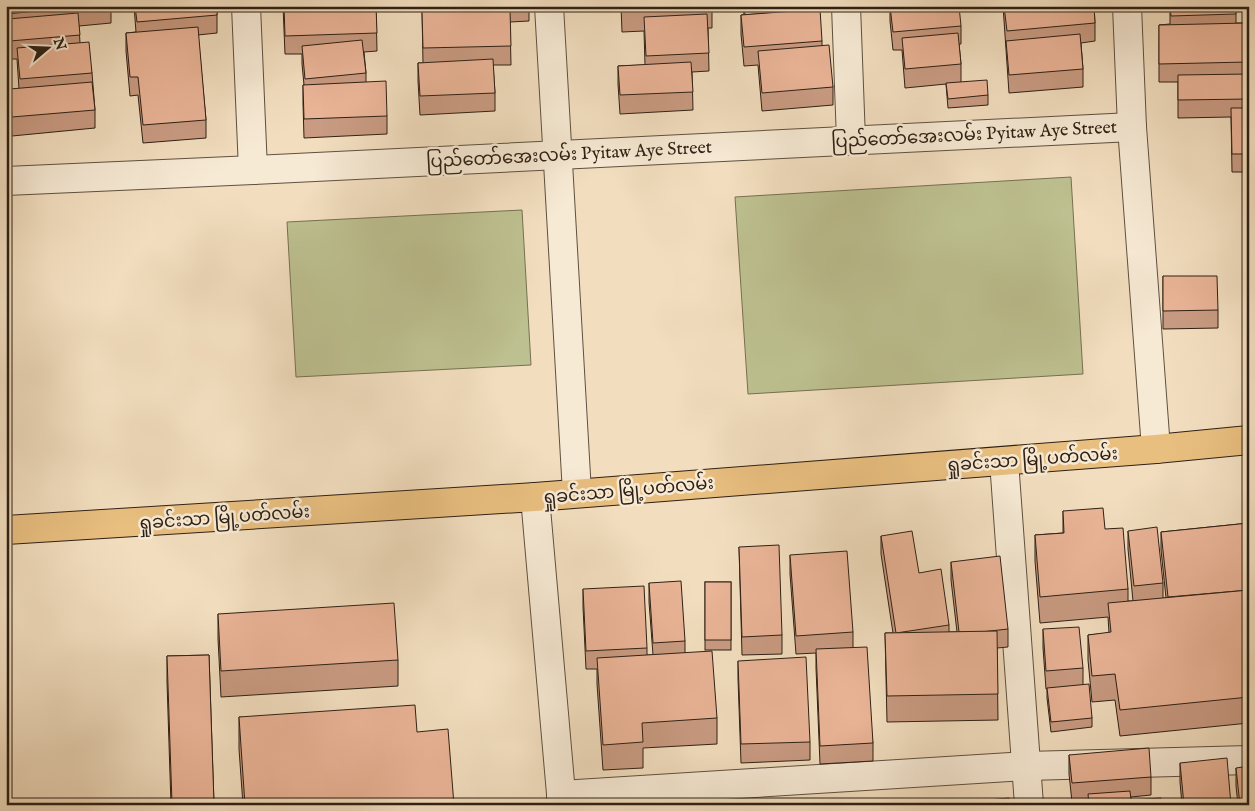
<svg xmlns="http://www.w3.org/2000/svg" width="1255" height="811" font-family="'IM FELL English','Noto Sans Myanmar',serif">
	<style>
		.green { fill: #bdc090; stroke: #767052 }
		.lines { fill: none; stroke-linecap: round; stroke-linejoin: round }
		.street-casing { stroke: #5f5040; stroke-width: 30 }
		.primary-casing { stroke: #2e2015; stroke-width: 30 }
		.street { stroke: #f7ead5; stroke-width: 28 }
		.primary { stroke: #e9bf80; stroke-width: 28 }
		.wall { fill: #c99b82; stroke: #2e2015 }
		.building { fill: #eab497; stroke: #2e2015 }
		.labels { text-anchor: middle; stroke-width: 5; stroke-linejoin: round; paint-order: stroke }
		.street-label { font-size: 18px; fill: #2e2015; stroke: #f7ead5 }
	</style>
	<rect width="100%" height="100%" fill="#f2debf"/>
	<filter id="stains"><feTurbulence type="fractalNoise" baseFrequency=".004" numOctaves="4"/><feColorMatrix values="0 0 0 0 .2 0 0 0 0 .09 0 0 0 0 .02 0 0 0 .5 -.17"/></filter>
	<radialGradient id="worn" r=".72"><stop offset=".6" stop-color="#630" stop-opacity="0"/><stop offset="1" stop-color="#630" stop-opacity=".3"/></radialGradient>
	<g class="green">
		<path d="M1071,177l12,197 -335,20 -13,-197z"/>
		<path d="M522,210l9,155 -235,12 -9,-155z"/>
	</g>
	<g class="lines">
		<defs>
			<g id="street">
				<path d="M246,6l7,164"/>
				<path d="M549,6l28,487"/>
				<path d="M846,6l5,134"/>
				<path d="M1127,6l5,121 24,322"/>
				<path d="M6,181l247,-11 879,-43"/>
				<path d="M1004,461l25,344"/>
				<path d="M535,497l27,308"/>
				<path d="M561,795l466,-29 222,-6"/>
			</g>
			<path id="primary" d="M6,530l529,-33 621,-48 93,-9"/>
		</defs>
		<use href="#street" class="street-casing"/>
		<use href="#primary" class="primary-casing"/>
		<use href="#street" class="street"/>
		<use href="#primary" class="primary"/>
	</g>
	<g class="wall">
		<path d="M6,6h105v17l-32,3 1,17 12,30 3,37v18l-83,8 -2,-28v-19h9l-2,-30h-7l-2,-27h-2z"/>
		<path d="M134,6h83v27l-19,2 8,85v18l-63,5 -5,-48 -8,1 -4,-45v-18l10,-1z"/>
		<path d="M283,6h93l1,45 -13,1 2,21v9l21,34v18l-83,4 -1,-34v-19h1l-2,-21v-10h-17z"/>
		<path d="M446,6h83v15l-19,1 1,43h-18l2,28v18l-75,4 -2,-34v-18h5l-1,-52 24,-1z"/>
		<path d="M621,6h91v22h-4l1,43 -17,1 1,38 -73,4 -2,-30v-18l27,-1 -1,-34 -22,1z"/>
		<path d="M743,6h58v4l21,31v5l11,41v18l-71,6 -4,-46 -14,1 -3,-32v-19h3z"/>
		<path d="M890,6l71,20v18h-2l2,20v18l27,13v10l-40,3 -2,-24 -41,4 -3,-38h-9l-3,-29z"/>
		<path d="M1003,6h91l1,17v18l-14,2 2,26v18l-74,6z"/>
		<path d="M1170,6h66v17h11l1,51h1v98h-17l-1,-55 -53,1v-36h-19v-57l11,-1z"/>
		<path d="M1163,276l55,34v18l-55,1z"/>
		<path d="M1063,511l42,18 23,60v12h5l-5,-52v-18l35,52v15h3l-5,-48v-18l88,-9v200l-129,13 -5,-36 -23,2 -4,-42v-25l21,-2 -1,-16 -68,6 -5,-62v-26l28,-2z"/>
		<path d="M881,536l38,37 30,52v7h8l-6,-52v-18l57,67v18l-11,1 1,72 -111,2 -2,-89h8l-12,-79z"/>
		<path d="M739,547l43,88v19l-40,1z"/>
		<path d="M790,555l63,77v16l20,95v18l-53,3 -4,-96v-15l-20,1 -6,-80z"/>
		<rect x="705" y="582" width="26" height="68"/>
		<path d="M649,583l36,58v12l32,65v26l-74,4v20l-40,2 -6,-86v-15h-11l-3,-62v-18l64,59v7h6l-4,-53z"/>
		<path d="M218,614l180,46v26l-177,11 -3,-58z"/>
		<path d="M1043,629l40,39v17l9,33v9l-41,5 -4,-34v-9h-1l-3,-41z"/>
		<path d="M209,655l5,150h-43l-4,-123v-26z"/>
		<path d="M738,661l72,81v18l-69,3 -3,-84z"/>
		<path d="M239,717l178,15 37,73h-211l-4,-56z"/>
		<path d="M1069,755l82,22v18l-20,2v3l30,5h-73v-5l-16,2 -3,-28z"/>
		<path d="M1180,763l51,42h-49l-2,-23z"/>
		<path d="M1236,768l13,37h-11l-2,-19z"/>
	</g>
	<g class="building">
		<path d="M6,6h84l-84,8z"/>
		<path d="M135,6h82v9l-80,7z"/>
		<path d="M284,6h92l1,27 -92,3z"/>
		<path d="M744,6h57v4l-56,5z"/>
		<path d="M890,6h69l2,20 -68,6z"/>
		<path d="M1004,6h90l1,17 -88,8z"/>
		<path d="M1170,6h66v8l-65,2z"/>
		<path d="M510,9l1,37 -88,2 -1,-37z"/>
		<path d="M820,9l2,32 -78,6 -3,-32z"/>
		<path d="M78,13l2,22 -70,6 -2,-22z"/>
		<path d="M707,14l2,39 -63,3 -2,-39z"/>
		<path d="M1247,23l1,39 -89,2v-39z"/>
		<path d="M198,27l8,93 -63,5 -5,-48h-8l-4,-44z"/>
		<path d="M958,33l3,31 -56,5 -3,-31z"/>
		<path d="M1080,34l3,35 -74,6 -3,-34z"/>
		<path d="M362,40l4,33 -61,6 -3,-33z"/>
		<path d="M89,42l3,31 -72,6 -3,-31z"/>
		<path d="M829,45l4,42 -71,6 -4,-42z"/>
		<path d="M493,59l2,34 -75,3 -2,-33z"/>
		<path d="M691,62l2,30 -73,3 -2,-29z"/>
		<path d="M1249,74v25l-71,1v-25z"/>
		<path d="M987,80l1,15 -40,4 -2,-16z"/>
		<path d="M386,81l1,35 -83,3 -1,-34z"/>
		<path d="M92,82l3,28 -83,7 -2,-28z"/>
		<path d="M1231,108h18v46h-17z"/>
		<path d="M1163,276h54l1,34 -55,1z"/>
		<path d="M1103,508l2,21 18,-1 5,61 -88,8 -5,-62 29,-2 -1,-22z"/>
		<path d="M1249,523v67l-81,7 -7,-65z"/>
		<path d="M1157,527l6,56 -29,3 -6,-55z"/>
		<path d="M912,531l7,42 22,-4 8,56 -53,8 -15,-97z"/>
		<path d="M779,545l3,90 -40,2 -3,-90z"/>
		<path d="M847,551l6,81 -57,4 -6,-81z"/>
		<path d="M1000,556l8,73 -27,3h-22l-8,-70z"/>
		<path d="M681,581l4,60 -32,2 -4,-60z"/>
		<rect x="705" y="582" width="26" height="58"/>
		<path d="M644,586l3,62 -61,3 -3,-62z"/>
		<path d="M1249,590v107l-129,13 -5,-36 -23,2 -4,-41 23,-3 -3,-29z"/>
		<path d="M394,603l4,57 -177,11 -3,-57z"/>
		<path d="M1079,627l4,41 -37,3 -3,-42z"/>
		<path d="M997,631l1,63 -111,2 -2,-63z"/>
		<path d="M867,647l6,96 -53,3 -4,-97z"/>
		<path d="M712,651l5,67 -75,5 1,19 -40,3 -6,-87z"/>
		<path d="M209,655l5,148 -42,1 -5,-148z"/>
		<path d="M806,657l4,85 -69,2 -3,-83z"/>
		<path d="M1089,684l3,34 -41,4 -4,-34z"/>
		<path d="M415,705l2,27 31,-3 6,76h-209l-6,-88z"/>
		<path d="M1149,748l2,29 -79,6 -3,-28z"/>
		<path d="M1227,758l4,47h-47l-4,-42z"/>
		<path d="M1249,766v39h-9l-4,-37z"/>
		<path d="M1130,791l1,9 30,-2v7h-72l-1,-11z"/>
		<path d="M1009,798l1,7h-74z"/>
		<path d="M765,803v2h-22z"/>
	</g>
	<g class="labels">
		<g class="street-label">
			<text transform="translate(974 134) rotate(-3)" y="6">ပြည်တော်အေးလမ်း Pyitaw Aye Street</text>
			<text transform="translate(569 154) rotate(-3)" y="6">ပြည်တော်အေးလမ်း Pyitaw Aye Street</text>
			<text transform="translate(1032 459) rotate(-4)" y="6">ရှုခင်းသာ မြို့ပတ်လမ်း</text>
			<text transform="translate(628 490) rotate(-5)" y="6">ရှုခင်းသာ မြို့ပတ်လမ်း</text>
			<text transform="translate(224 517) rotate(-4)" y="6">ရှုခင်းသာ မြို့ပတ်လမ်း</text>
		</g>
	</g>
	<rect width="1255" height="811" fill="none" stroke="#f2debf" stroke-width="25"/>
	<rect x="8" y="8" width="1240" height="796" fill="none" stroke="#2e2015" stroke-width="2.5"/>
	<rect x="12" y="12" width="1230" height="786" fill="none" stroke="#2e2015"/>
	<g transform="translate(48 48) rotate(71)" stroke="#f7ead5" stroke-width="4" paint-order="stroke">
	<path d="M0-4L9 19L0 12L-9 19Z" fill="#2e2015"/>
	<text y="-8" font-size="14" font-weight="bold" text-anchor="middle" fill="#2e2015">N</text>
	</g>
	<rect width="100%" height="100%" filter="url(#stains)"/>
	<rect width="100%" height="100%" fill="url(#worn)"/>
</svg>
